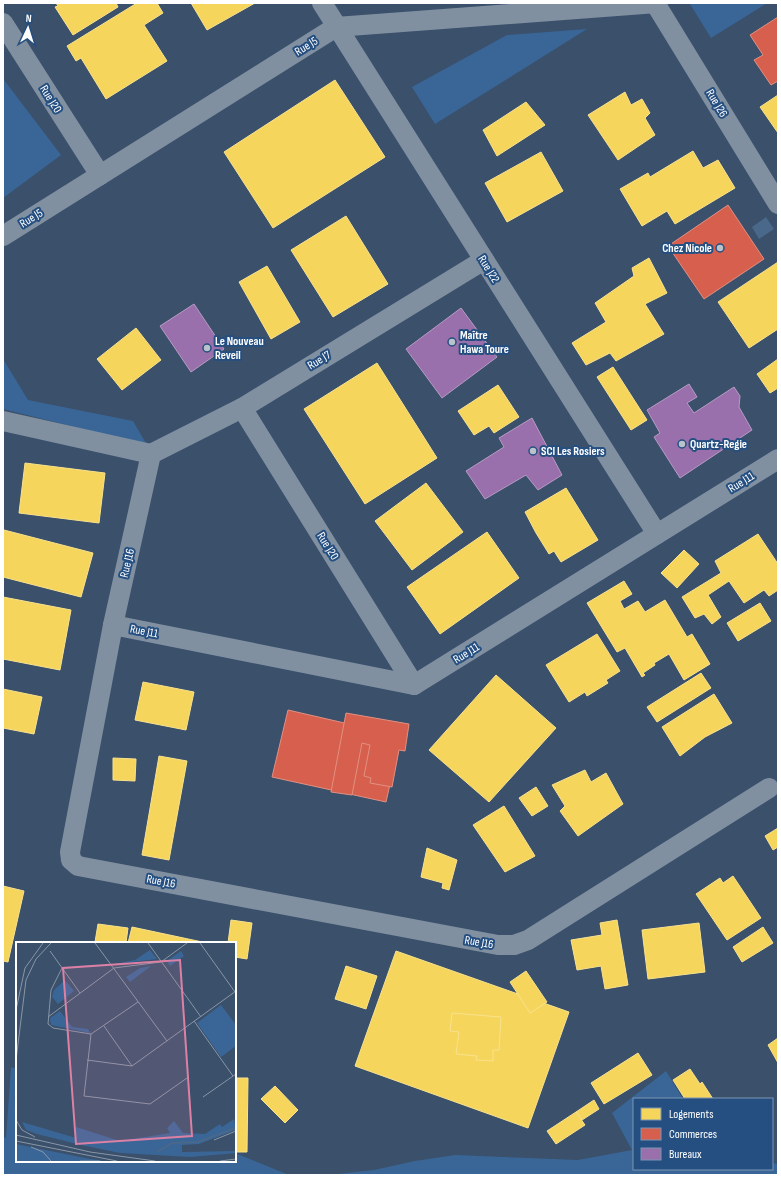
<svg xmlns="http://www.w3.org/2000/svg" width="781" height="1178" font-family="'Sofia Sans Condensed',sans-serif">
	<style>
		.green { fill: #3a6697 }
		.water { fill: #49688a }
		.homes { fill: #f6d55c; stroke: #f9e28d }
		.shops { fill: #d6604d; stroke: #e29082 }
		.offices { fill: #9970ab; stroke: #b89bc4 }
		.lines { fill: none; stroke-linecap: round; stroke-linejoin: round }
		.street { stroke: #8090a1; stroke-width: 20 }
		.poi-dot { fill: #bac2cb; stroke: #254f80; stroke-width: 1.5 }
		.labels { text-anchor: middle; stroke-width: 4; stroke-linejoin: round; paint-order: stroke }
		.street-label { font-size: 12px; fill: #fff; stroke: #254f80 }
		.poi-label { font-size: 12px; font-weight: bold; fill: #fff; stroke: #254f80; text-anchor: start }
		.inset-river { fill: none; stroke: #49688a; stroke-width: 2 }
		.inset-road { fill: none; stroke: #8996a6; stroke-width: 1 }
		.view { fill: #dd80a5; fill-opacity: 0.15; stroke: #dd80a5; stroke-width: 2 }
		.inset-edge { fill: none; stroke: #fff; stroke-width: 2 }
	</style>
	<rect width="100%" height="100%" fill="#3a506b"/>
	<g class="green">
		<path d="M692,3h75l-56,35 -21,-34z"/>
		<path d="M587,29l-152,95 -23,-37 95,-52z"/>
		<path d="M4,80l57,75 -58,43v-117z"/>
		<path d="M3,359l25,41 105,21 14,24 -144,-36z"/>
		<path d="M11,1067l6,2v92h218v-8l54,22h-286v-38l3,1z"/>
		<path d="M666,1071l17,28h-49v70h138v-6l6,1v11h-450l46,-5 41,-9 40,-6 123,5 54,-10 -20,-37z"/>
	</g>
	<path class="water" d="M766,217l8,12 -15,10 -7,-12z"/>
	<g class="homes">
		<path d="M56,3h60l2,4 -45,28 -18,-28 3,-1z"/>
		<path d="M137,3h20l6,10 -19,12 23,36 -61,38 -25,-41 -5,3 -9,-15z"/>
		<path d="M191,3h64l-48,27z"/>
		<path d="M335,80l50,77 -112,71 -49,-76z"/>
		<path d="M625,92l6,13 11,-6 8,14 -5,5 10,17 -37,25 -30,-45z"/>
		<path d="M778,95v38l-18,-26z"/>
		<path d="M526,102l19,23 -48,31 -14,-26z"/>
		<path d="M693,151l10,17 15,-8 17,28 -60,36 -8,-13 -25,15 -22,-37 28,-16 2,4z"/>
		<path d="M541,152l22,39 -56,31 -22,-39z"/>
		<path d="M346,216l42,68 -55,33 -42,-67z"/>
		<path d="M649,258l18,35 -22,11 19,30 -48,27 -6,-8 -24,12 -14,-22 34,-21 -11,-19 39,-27 -2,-8z"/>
		<path d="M778,262v67l-29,19 -31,-46z"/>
		<path d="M267,266l33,56 -29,17 -32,-57z"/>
		<path d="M136,328l25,32 -39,30 -25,-31z"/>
		<path d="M778,359v29l-8,5 -13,-19z"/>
		<path d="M377,363l60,95 -72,46 -61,-95z"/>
		<path d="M613,367l34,53 -16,10 -34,-53z"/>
		<path d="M498,385l21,32 -25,16 -5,-7 -15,9 -16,-24z"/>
		<path d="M25,463l80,10 -6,50 -80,-10z"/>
		<path d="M426,483l37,49 -51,38 -37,-49z"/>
		<path d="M566,488l32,52 -37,22 -7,-11 -5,3 -13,-21 -11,-21z"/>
		<path d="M4,530l89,23 -12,44 -78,-20v-42z"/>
		<path d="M487,532l32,46 -79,56 -33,-47z"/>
		<path d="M758,534l20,30v26l-9,6 -5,-6 -20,13 -15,-22 -21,14 13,22 -9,7 -8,-10 -9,4 -13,-21 39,-24 -6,-12z"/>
		<path d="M684,550l15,14 -22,24 -16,-15z"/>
		<path d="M624,581l8,13 -12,7 4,8 14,-8 7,11 20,-12 22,37 5,-3 18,30 -26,16 -15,-26 -15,9 1,2 -12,8 2,2 -3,2 -17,-29 -8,4 -30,-49z"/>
		<path d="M3,597l68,13 -11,60 -57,-11z"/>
		<path d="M760,603l11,18 -33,20 -11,-18z"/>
		<path d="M597,634l23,37 -14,9 2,3 -21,13 -2,-4 -16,10 -23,-37z"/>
		<path d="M701,673l10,15 -54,34 -10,-15z"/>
		<path d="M496,675l60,53 -67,74 -60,-52z"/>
		<path d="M143,682l51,10 -8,38 -51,-10z"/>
		<path d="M3,689l39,8 -8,37 -31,-6z"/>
		<path d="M714,694l18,29 -27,14 -25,19 -18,-29z"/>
		<path d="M159,756l28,5 -18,99 -27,-5z"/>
		<path d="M113,758l23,1 -1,22 -22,-1z"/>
		<path d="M585,770l6,12 15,-9 17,31 -45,32 -18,-25 5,-5 -13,-21z"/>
		<path d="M536,787l12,19 -16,10 -13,-18z"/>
		<path d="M504,806l31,50 -30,16 -32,-47z"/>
		<path d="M778,828v19l-5,3 -8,-14z"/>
		<path d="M427,848l30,12 -8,30 -7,-2 1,-5 -22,-6z"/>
		<path d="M733,876l28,42 -34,22 -31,-46 24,-16 3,5z"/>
		<path d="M3,886l21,5 -16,71 -5,-1z"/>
		<path d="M231,920l21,3 -5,36 -12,-2v-14h-7z"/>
		<path d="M617,920l11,65 -23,4 -4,-23 -24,4 -6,-30 31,-5 -2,-12z"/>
		<path d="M699,923l6,49 -57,7 -6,-49z"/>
		<path d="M98,924l30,4 -2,15 -31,-1z"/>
		<path d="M132,927l75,16h-79z"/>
		<path d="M763,927l10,16 -31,19 -9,-15z"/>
		<path d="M396,951l173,61 -41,116 -173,-62z"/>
		<path d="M346,966l31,10 -11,33 -31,-10z"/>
		<path d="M526,971l21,31 -17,11 -20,-31z"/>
		<path d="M452,1013l49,4 -2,33h-6v11l-17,-1 1,-4 -21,-2 3,-22 -9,-1z"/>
		<path d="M778,1038v25l-10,-18z"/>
		<path d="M638,1053l14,22 -48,29 -13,-21z"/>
		<path d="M690,1069l10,15 2,-2 11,17h-28l-12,-19z"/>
		<path d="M235,1078h13l-1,74h-12z"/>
		<path d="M275,1086l23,24 -13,13 -24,-24z"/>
		<path d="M594,1100l5,9 -17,11 -6,-8z"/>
		<path d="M576,1112l9,13 -29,19 -9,-13z"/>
	</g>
	<g class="shops">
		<path d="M778,17v64l-7,4 -17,-25 9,-5 -13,-20z"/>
		<path d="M728,205l36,54 -60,40 -36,-53z"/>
		<path d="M288,710l113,26 -15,66 -114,-25z"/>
		<path d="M346,713l63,11 -4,27 -6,-1 -7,37 -22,-4 1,-5 -7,-2 6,-31 -8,-2 -10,52 -21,-3z"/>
	</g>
	<g class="offices">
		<path d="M194,304l30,45 -33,23 -31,-46z"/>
		<path d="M461,308l36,49 -55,41 -36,-49z"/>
		<path d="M689,384l8,13 -10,6 7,10 40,-26 6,9 -1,11 13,23 -72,48 -26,-41 6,-4 -13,-23z"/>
		<path d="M532,418l30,57 -24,15 -12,-15 -41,24 -19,-28 38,-24 -5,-9z"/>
	</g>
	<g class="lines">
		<g class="street">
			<path d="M322,3l335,531"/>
			<path d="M655,3l123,201"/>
			<path d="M3,23l97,152"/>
			<path d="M3,236l333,-209 321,-24"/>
			<path d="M242,408l172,277"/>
			<path d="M3,421l148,33"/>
			<path d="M151,454l-38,171 -43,227 1,8 7,6 420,79h16l14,-5 241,-152"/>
			<path d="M151,454l91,-46 242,-148"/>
			<path d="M113,625l301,60 364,-226"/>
		</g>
	</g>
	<g class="poi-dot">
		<circle cx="720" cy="248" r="4"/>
		<circle cx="452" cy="342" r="4"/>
		<circle cx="207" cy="348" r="4"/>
		<circle cx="682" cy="444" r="4"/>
		<circle cx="533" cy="451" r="4"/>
	</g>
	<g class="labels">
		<g class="street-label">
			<text transform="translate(306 46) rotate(-32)" y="4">Rue J5</text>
			<text transform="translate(51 99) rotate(58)" y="4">Rue J20</text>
			<text transform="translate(717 103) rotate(59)" y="4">Rue J26</text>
			<text transform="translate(31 218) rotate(-32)" y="4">Rue J5</text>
			<text transform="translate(489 269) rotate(58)" y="4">Rue J22</text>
			<text transform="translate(319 360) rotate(-31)" y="4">Rue J7</text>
			<text transform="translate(741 482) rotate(-32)" y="4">Rue J11</text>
			<text transform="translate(328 546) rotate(58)" y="4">Rue J20</text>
			<text transform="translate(127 563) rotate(-77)" y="4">Rue J16</text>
			<text transform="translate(144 631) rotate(11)" y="4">Rue J11</text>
			<text transform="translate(466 653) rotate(-32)" y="4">Rue J11</text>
			<text transform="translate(161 881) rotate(11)" y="4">Rue J16</text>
			<text transform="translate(479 942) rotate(10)" y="4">Rue J16</text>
		</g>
		<g class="poi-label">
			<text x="712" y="252" text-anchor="end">Chez Nicole</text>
			<text x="460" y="339">Maître<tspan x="460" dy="14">Hawa Toure</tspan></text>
			<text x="215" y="345">Le Nouveau<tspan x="215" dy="14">Reveil</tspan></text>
			<text x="690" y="448">Quartz-Regie</text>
			<text x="541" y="455">SCI Les Rosiers</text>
		</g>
	</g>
	<g transform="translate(16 942)">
		<rect width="220" height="220" fill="#3a506b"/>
		<path d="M134,8l7,9 -42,5 20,-4zM165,9l3,5 -14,10 -3,-5zM135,24l-21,16 -4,-5 14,-9zM49,38l9,11 -16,13 -6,-7 2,-7zM205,63l15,20v21l-15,11 -24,-34zM44,69l12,16 16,2 2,4 -39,-8 -1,-7zM218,177l2,11 -37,14 -17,1v7l54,-1v2l-46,4 -70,-4 -39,-8 -44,-11 -11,-4 -4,-8 54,16v-11l44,14 50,-8 -3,-5 7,-7 9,12 22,1 15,-10 2,3zM0,202l69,14 19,3h-88z" fill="#3a6697"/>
		<path class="inset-river" d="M141,210l15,-9 26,-1 38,-14"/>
		<path class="inset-road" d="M79,1l72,98M132,1l53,74M184,1l35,49M34,9l30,42M46,26l-11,22 -3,34 5,4 38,6M0,68l9,-42 18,-25M32,75l66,-49 47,-6 26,-19M178,79l39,55M88,84l28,40M75,92l-7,62 66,8 37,-26M75,92l47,-32M0,118l10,-80 10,-21 15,-16M71,118l45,6 104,-75M187,155l33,-23M0,178l6,10 13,7M0,193l74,17 65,9M198,198l22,-9M0,199l101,20M15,205l12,5 8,9M64,219h20M204,219l16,-2"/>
		<path class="view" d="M164,18l12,176 -116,8 -13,-176z"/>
		<rect width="220" height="220" class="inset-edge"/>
	</g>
	<rect width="781" height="1178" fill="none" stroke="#ffffff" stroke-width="8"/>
	<rect x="633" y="1098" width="140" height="72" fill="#254f80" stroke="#7c95b3"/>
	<rect x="641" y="1108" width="20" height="12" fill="#f6d55c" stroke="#7c95b3"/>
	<text x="669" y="1118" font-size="12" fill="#ffffff">Logements</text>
	<rect x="641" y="1128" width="20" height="12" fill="#d6604d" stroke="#7c95b3"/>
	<text x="669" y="1138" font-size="12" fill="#ffffff">Commerces</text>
	<rect x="641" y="1148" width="20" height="12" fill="#9970ab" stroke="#7c95b3"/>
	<text x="669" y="1158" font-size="12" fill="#ffffff">Bureaux</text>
	<g transform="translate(28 28) rotate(4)" stroke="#254f80" stroke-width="3" paint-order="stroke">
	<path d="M0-3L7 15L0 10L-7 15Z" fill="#ffffff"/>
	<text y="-6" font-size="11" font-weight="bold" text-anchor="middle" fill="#ffffff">N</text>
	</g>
</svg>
